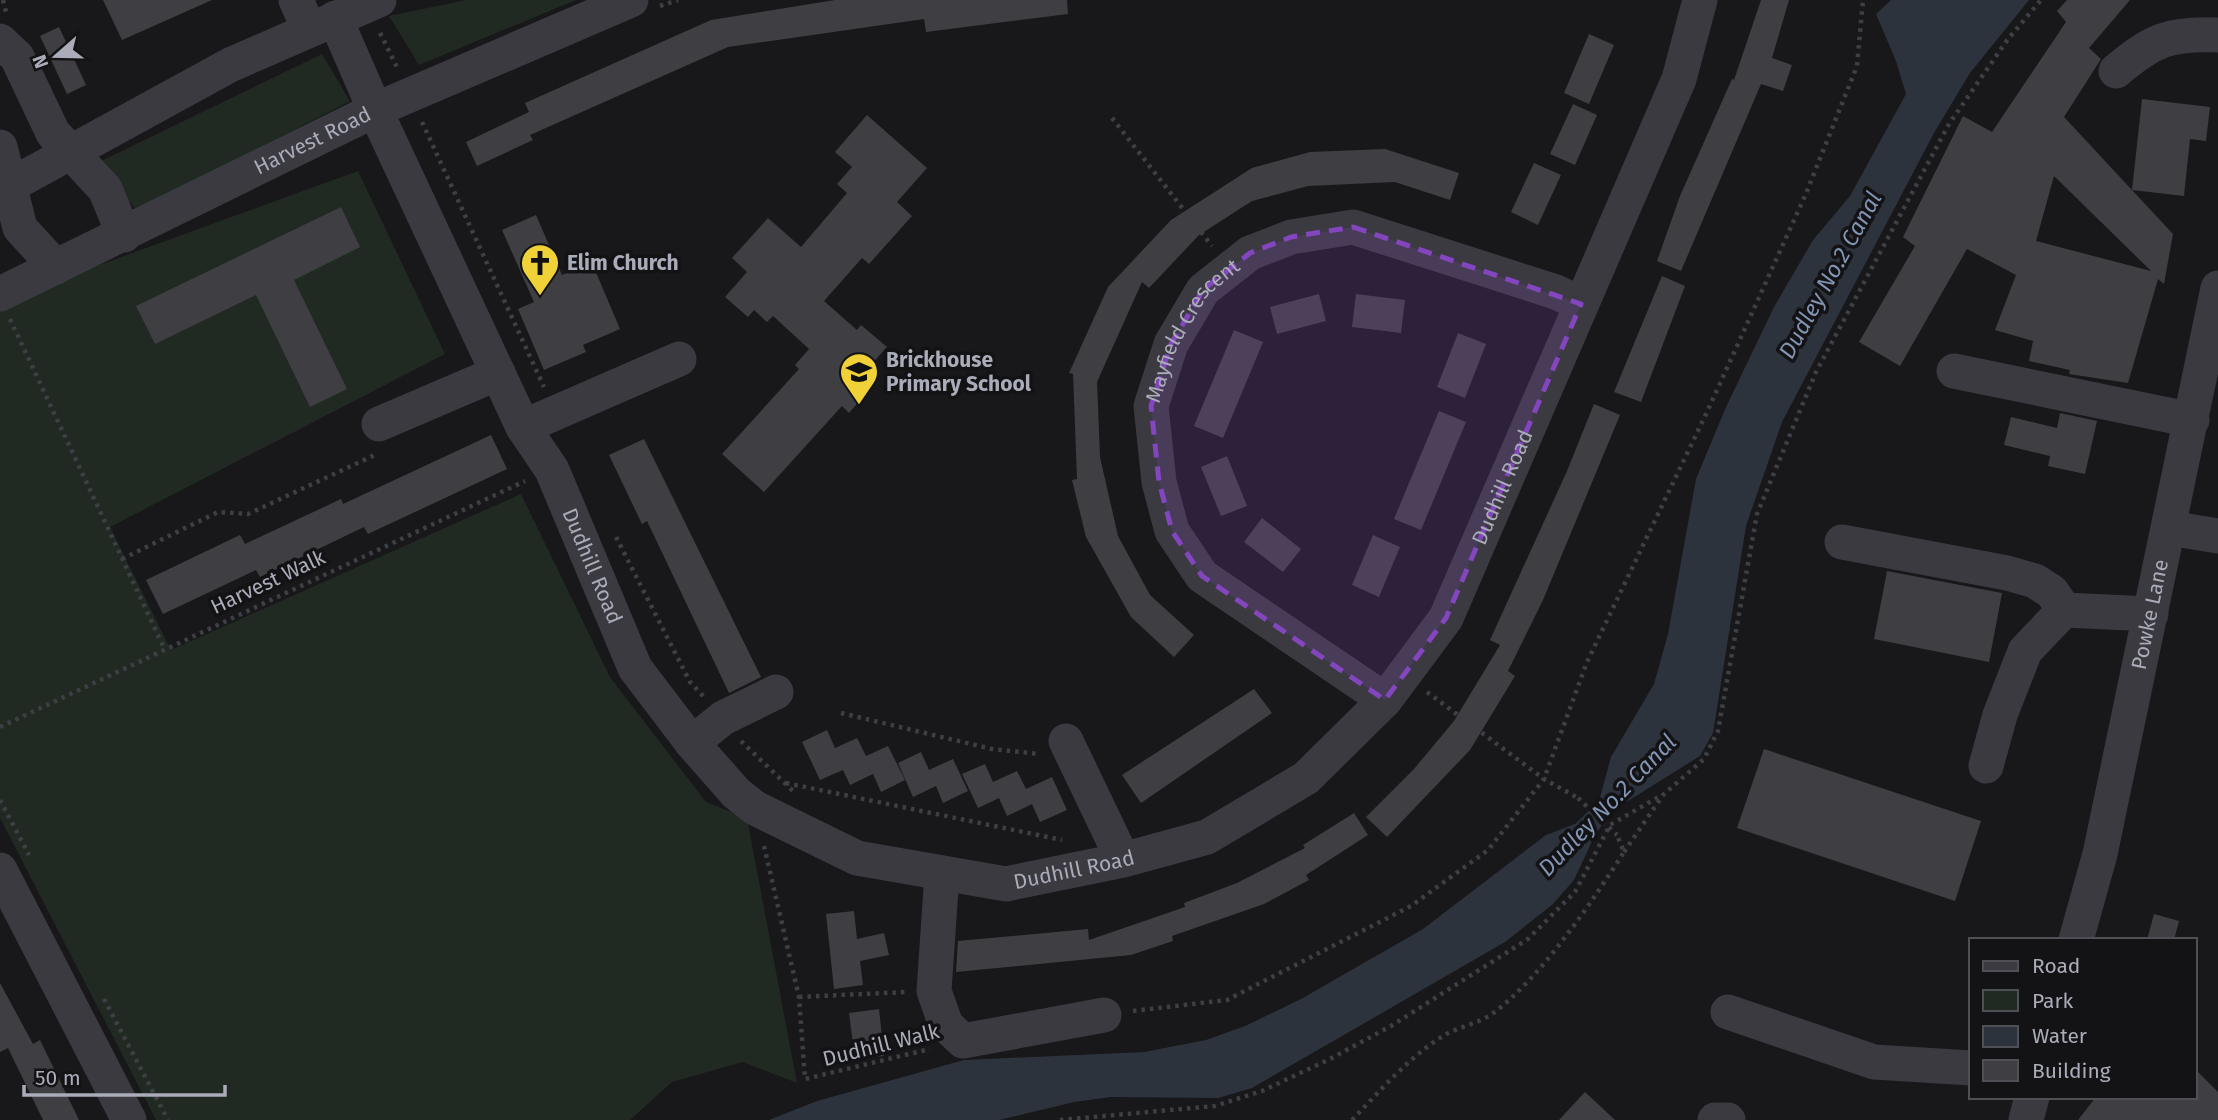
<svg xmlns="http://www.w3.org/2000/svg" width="2218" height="1120" font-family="'Fira Sans',sans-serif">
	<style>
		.green { fill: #212923 }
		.water { fill: #2d333d }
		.building { fill: #3f3f43; fill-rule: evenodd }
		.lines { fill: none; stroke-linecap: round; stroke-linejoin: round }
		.path { stroke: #3e3f45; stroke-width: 4.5; stroke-dasharray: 3.5 5; stroke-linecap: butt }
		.minor { stroke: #3a3a40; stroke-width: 35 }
		.path-bridge { stroke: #3e3f45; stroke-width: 4.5; stroke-dasharray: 3.5 5; stroke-linecap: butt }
		.marked { fill: #8446be; fill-opacity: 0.2; stroke: #8446be; stroke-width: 5; stroke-dasharray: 14 9; stroke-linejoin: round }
		.labels { text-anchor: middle; stroke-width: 7; stroke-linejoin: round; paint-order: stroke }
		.street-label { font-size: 21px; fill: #aaacb9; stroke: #131214 }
		.poi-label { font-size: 21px; font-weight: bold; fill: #aaacb9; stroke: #131214; text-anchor: start }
		.water-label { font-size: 23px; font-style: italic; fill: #8194b3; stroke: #131214 }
	</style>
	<rect width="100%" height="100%" fill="#181719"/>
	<g class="green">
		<path d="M466,0h110l-157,65 -30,-49z"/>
		<path d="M322,54l28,47 -213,110 -38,-49z"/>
		<path d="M358,171l87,183 -335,173 61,123 350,-156 89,183 96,125 41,16 50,265 -54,-21 -71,20 -42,38h-474l-156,-302v-517z"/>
	</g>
	<path class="water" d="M1891,0h138l-59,73 -36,60 -152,289 -36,104 -33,207 -13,23 -88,55 -17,24 -21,45 -21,24 -48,38 -253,146 -34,10 -107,-1 -37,5 -75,18h-230l48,-19 147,-41 180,-8 62,-12 39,-14 56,-27 122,-70 123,-94 29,-11 24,-23 12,-44 43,-73 14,-50 28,-155 30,-72 48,-100 39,-67 37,-44 56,-102 -10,-33 -20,-47z"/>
	<g class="building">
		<path d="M103,0h109l-90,40z"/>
		<path d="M835,0h232l1,14 -142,18 -2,-13 -196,28 -198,88 3,5 -56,26 -11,-24 63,-30 -4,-9 186,-83z"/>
		<path d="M1761,0h28l-17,58 20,7 -9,26 -22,-7 -80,187 -24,-10 23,-65 52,-117 2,1z"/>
		<path d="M2067,0h63l-41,48 12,11 -37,58 109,117 -9,50 -6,-5 -30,104 -59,-9 1,-4 -41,-9 4,-20 -38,-11 21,-55 -49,-26 -67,117 -41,-24 56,-96 -12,-9 60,-121 29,16 74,-110 -9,-11zM2054,176l93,91 4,4 -115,-30z"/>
		<path d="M59,27l27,58 -19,9 -27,-58z"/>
		<path d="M1589,34l25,11 -25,59 -25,-11z"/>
		<path d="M2142,99l68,8 -4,34 -16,-2 -6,57 -52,-6z"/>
		<path d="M1573,104l24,11 -22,50 -25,-11z"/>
		<path d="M867,115l60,53 -30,34 15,14 -43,48 -7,-6 -38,43 33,29 4,-5 26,22 -30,33 12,10 -20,23 -7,-7 -78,86 -42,-38 77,-85 -4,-4 14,-16 -36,-33 -6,6 -13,-12 -6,7 -23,-20 22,-25 -15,-14 36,-40 33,29 46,-54 -10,-9 15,-17 -17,-15z"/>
		<path d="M1385,149l74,24 -9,27 -55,-18 -87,4 -56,15 -53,34 -50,53 -7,-6 -45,100 3,75 18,79 32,59 44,40 -20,22 -43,-40 -45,-80 -14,-57 5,-1 -4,-105 -4,-1 39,-86 63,-67 81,-52 58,-16z"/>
		<path d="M1534,163l27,12 -23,50 -27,-13z"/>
		<path d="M341,207l19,40 -66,33 53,109 -37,18 -54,-112 -101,49 -19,-38z"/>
		<path d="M536,215l26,60 30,-12 28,66 -37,16 3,7 -42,18 -26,-61 16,-7 -32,-72z"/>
		<path d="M1662,276l23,10 -44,116 -27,-10z"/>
		<path d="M1319,294l7,27 -49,13 -7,-27z"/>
		<path d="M1356,294l49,6 -4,33 -49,-6z"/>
		<path d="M1234,330l29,12 -40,96 -29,-12z"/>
		<path d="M1458,333l28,11 -21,54 -28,-11z"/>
		<path d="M1594,404l26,11 -77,185 -35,71 7,5 -45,74 -83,87 -21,-20 48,-48 40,-48 46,-76 -10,-5 77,-169z"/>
		<path d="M1439,411l27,11 -45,108 -27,-11z"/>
		<path d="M2060,413l37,8 -12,53 -37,-8 2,-10 -46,-11 7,-28 46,11z"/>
		<path d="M491,435l16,34 -139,65 -4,-7 -104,50 -4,-7 -93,44 -17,-34 94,-45 5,9 96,-45 2,5z"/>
		<path d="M644,439l117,238 -32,16 -82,-172 -5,3 -33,-69z"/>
		<path d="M1227,456l20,50 -26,10 -20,-49z"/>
		<path d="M1262,518l39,31 -18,23 -39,-30z"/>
		<path d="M1373,535l27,12 -21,50 -27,-12z"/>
		<path d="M1887,571l115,22 -13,69 -115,-23z"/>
		<path d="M1254,689l18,24 -131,90 -19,-28z"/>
		<path d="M827,730l8,18 22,-10 9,18 22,-10 17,34 -24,12 -8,-18 -23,11 -7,-15 -23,10 -18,-38z"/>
		<path d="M1764,749l217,72 -26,80 -218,-73z"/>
		<path d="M921,752l8,18 24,-11 15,32 -25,12 -7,-17 -23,11 -15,-34z"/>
		<path d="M985,764l8,18 24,-11 9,18 26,-12 15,33 -27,12 -8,-18 -25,12 -8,-18 -21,10 -16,-34z"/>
		<path d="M1354,813l14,22 -62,40 3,5 -45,24 -92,32 1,5 -42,14 -175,17 2,-31 130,-12 1,11 96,-33 -1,-4 53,-20 68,-35 -2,-3z"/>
		<path d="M854,911l3,28 27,-6 5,22 -29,6 3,24 -29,4 -8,-75z"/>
		<path d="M2154,914l25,7 -5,19h-27z"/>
		<path d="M0,983l33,61 7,-4 39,80h-36l-35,-72 -8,4z"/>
		<path d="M879,1009l5,47 -29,3 -6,-46z"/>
		<path d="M2195,1069l23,23v28h-140l18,-23h99z"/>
		<path d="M1585,1092l30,28h-56z"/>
	</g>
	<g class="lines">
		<g class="path">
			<path d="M3,0l3,12"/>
			<path d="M660,6l18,-6"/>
			<path d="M380,33l18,36"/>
			<path d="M1112,118l100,128"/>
			<path d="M422,122l122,265"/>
			<path d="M10,319l154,329"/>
			<path d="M616,537l74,145 14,15"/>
			<path d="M122,559l96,-47 30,2 129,-60"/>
			<path d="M1427,692l117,87 34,19"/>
			<path d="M841,713l151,36 47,5"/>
			<path d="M0,727l525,-246"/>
			<path d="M741,741l52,50"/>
			<path d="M786,783l276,57"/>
			<path d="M0,800l29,55"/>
			<path d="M764,846l35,151 6,82 125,-30"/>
			<path d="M1624,852l39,-57 41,-36 14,-28 39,-217 59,-142 133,-248 59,-85 33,-39"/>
			<path d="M799,997l107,-5"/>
			<path d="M104,999l64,121"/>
			<path d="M1133,1011l94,-11 184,-94 77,-56 56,-71 43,-117 120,-250 98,-216 52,-130 6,-66"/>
			<path d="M1060,1120l155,-14 47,-15 68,-32 61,-33 137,-87 47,-47 35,-67 52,-30"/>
			<path d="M1352,1120c28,-29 56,-62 91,-84 15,-9 34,-12 49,-22 49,-36 99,-111 132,-162l-7,-17"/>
		</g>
		<g class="minor">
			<path d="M296,0l13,29"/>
			<path id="s1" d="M335,18l40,92 148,317 29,43 83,198 57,75 44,50 19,15 102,50 149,26 117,-24 84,-23 99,-59 79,-78 61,-82 233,-539 21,-79"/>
			<path d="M0,41l17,16 36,76 52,56 19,46"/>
			<path d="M2116,71c37,-31 53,-38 102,-36"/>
			<path d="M0,147l20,81 36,39"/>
			<path d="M0,191l230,-126 149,-65"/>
			<path id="s2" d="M0,294l375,-184 256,-110"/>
			<path d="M1954,371l238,49"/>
			<path d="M379,424l119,-51"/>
			<path d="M523,427l156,-68"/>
			<path d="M2169,528l49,8"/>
			<path d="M1842,542l165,31 28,8 17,11 12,18"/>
			<path id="s3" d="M1385,700l-183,-124 -30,-45 -13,-49 -8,-76 20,-62 32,-54 47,-37 41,-16 62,-10 203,65 25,12"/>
			<path d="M1066,741l57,119"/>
			<path d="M692,743l31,-25 53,-26"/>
			<path d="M1986,766l14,-51 25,-64 39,-41 87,4"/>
			<path d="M0,870l129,250"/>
			<path d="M942,874l-8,117 12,34 17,16 141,-26"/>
			<path id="s4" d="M2076,940l24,-86 118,-566"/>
			<path d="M1728,1012l146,50 97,6"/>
			<path d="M1715,1120h13"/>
			<path d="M2026,1120l6,-23"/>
		</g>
		<path class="path-bridge" d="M1578,798l39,37"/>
	</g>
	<path class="marked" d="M1353,227l228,77 -135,314 -61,82 -183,-124 -30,-45 -13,-49 -8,-76 20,-62 32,-54 47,-37 41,-16z"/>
	<defs>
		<symbol id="church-pin" viewBox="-11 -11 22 30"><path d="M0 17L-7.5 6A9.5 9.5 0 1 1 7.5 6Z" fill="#f0d138" stroke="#131214"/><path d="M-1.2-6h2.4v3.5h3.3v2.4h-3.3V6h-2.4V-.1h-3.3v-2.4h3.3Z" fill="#111"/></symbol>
		<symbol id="school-pin" viewBox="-11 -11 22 30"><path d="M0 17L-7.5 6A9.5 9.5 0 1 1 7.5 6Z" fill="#f0d138" stroke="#131214"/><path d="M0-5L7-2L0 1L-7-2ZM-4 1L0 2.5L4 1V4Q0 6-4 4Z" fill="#111"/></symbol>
	</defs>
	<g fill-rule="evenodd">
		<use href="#church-pin" x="518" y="241" width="44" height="60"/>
		<use href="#school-pin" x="837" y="350" width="44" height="60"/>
	</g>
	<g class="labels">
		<g class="street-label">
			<text dy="7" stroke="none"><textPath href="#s2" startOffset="348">Harvest Road</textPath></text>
			<text dy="7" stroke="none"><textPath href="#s3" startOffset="490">Mayfield Crescent</textPath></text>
			<text dy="7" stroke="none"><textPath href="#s1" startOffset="1844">Dudhill Road</textPath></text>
			<text dy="7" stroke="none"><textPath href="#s1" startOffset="606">Dudhill Road</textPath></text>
			<text transform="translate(268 582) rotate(-25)" y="7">Harvest Walk</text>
			<text dy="7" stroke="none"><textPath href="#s4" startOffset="334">Powke Lane</textPath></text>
			<text dy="7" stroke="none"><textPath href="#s1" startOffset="1236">Dudhill Road</textPath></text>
			<text transform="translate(881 1045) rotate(-14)" y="7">Dudhill Walk</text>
		</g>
		<g class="poi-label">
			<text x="567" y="270">Elim Church</text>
			<text x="886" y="367">Brickhouse<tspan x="886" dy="24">Primary School</tspan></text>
		</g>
		<g class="water-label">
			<text transform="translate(1830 275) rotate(-61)" y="8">Dudley No.2 Canal</text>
			<text transform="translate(1607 805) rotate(-46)" y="8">Dudley No.2 Canal</text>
		</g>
	</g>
	<rect x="1969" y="938" width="228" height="161" fill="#131214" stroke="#4f5056" stroke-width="2"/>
	<rect x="1983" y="961" width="35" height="10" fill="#3a3a40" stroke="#4f5056" stroke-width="2"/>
	<text x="2032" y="973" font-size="21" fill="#aaacb9">Road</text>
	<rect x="1983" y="990" width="35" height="21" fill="#212923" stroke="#4f5056" stroke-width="2"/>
	<text x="2032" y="1008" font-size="21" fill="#aaacb9">Park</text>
	<rect x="1983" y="1026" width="35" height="21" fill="#2d333d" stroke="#4f5056" stroke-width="2"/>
	<text x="2032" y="1043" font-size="21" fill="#aaacb9">Water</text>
	<rect x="1983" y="1060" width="35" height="21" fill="#3f3f43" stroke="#4f5056" stroke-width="2"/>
	<text x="2032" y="1078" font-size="21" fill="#aaacb9">Building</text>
	<g transform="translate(56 56) rotate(250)" stroke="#131214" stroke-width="5" paint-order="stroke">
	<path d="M0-5L12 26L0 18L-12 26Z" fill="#aaacb9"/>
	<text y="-10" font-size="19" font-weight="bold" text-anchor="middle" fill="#aaacb9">N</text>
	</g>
	<path d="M24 1085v10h201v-10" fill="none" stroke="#aaacb9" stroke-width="3.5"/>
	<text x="35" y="1085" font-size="21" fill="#aaacb9" stroke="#131214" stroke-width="5" paint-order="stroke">50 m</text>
</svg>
